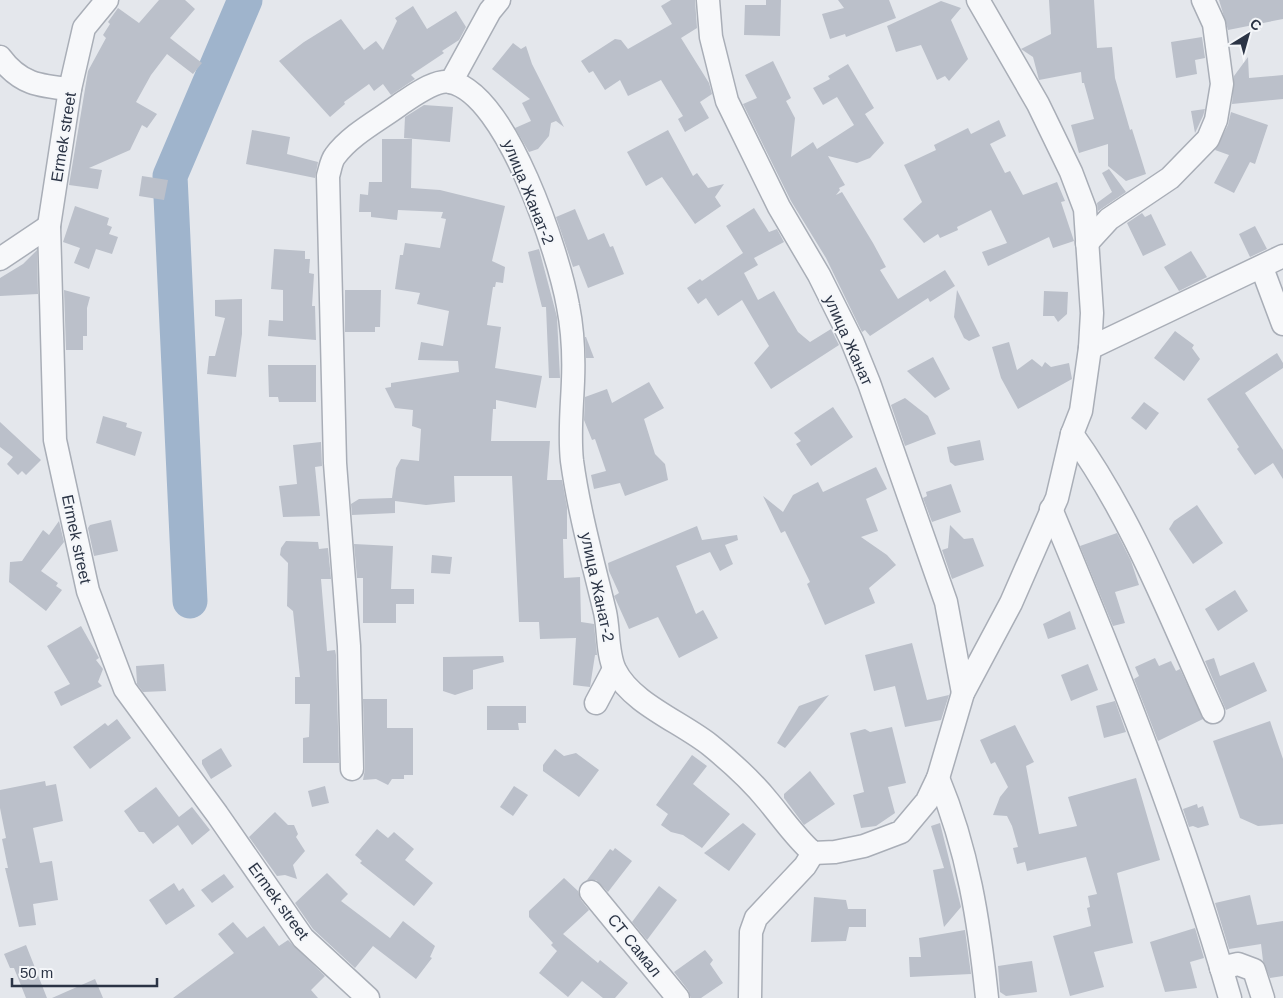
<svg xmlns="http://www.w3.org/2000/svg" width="1283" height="998" font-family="Helvetica,sans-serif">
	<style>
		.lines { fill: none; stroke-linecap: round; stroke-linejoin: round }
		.river { stroke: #9fb4cc; stroke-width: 35 }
		.building { fill: #bbc0ca }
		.minor-casing { stroke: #a9aeb7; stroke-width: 25 }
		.minor { stroke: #f7f8fa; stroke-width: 22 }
		.labels { text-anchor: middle; stroke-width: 4; stroke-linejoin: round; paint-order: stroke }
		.street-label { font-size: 16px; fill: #2b3445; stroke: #f4f6f9 }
	</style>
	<rect width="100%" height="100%" fill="#e4e7ec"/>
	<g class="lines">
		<path class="river" d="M190,601l-20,-425 75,-176"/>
	</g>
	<g class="building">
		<path d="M159,0h26l10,9 -25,29 32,25 -9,11 -26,-20 -16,21 -15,27 21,12 -10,14 -5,-3 -12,25 -41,18 13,2 -4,19 -29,-4 19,-114 18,-33 -3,-3 7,-11 -2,-2 10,-14 21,15z"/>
		<path d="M671,0h24l2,28 -16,10 28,45 3,11 -12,8 9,16 -24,14 -7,-13 5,-3 -22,-36 -33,16 -8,-16 -15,10 -12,-19 -4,2 -8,-12 34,-22 6,1 7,9 44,-25 -11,-18z"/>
		<path d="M766,0h15l-1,36 -36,-1 1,-30h21z"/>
		<path d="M838,0h51l7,18 -50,19 -1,-3 -15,5 -8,-25 22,-6z"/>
		<path d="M1049,0h45l3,48 15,-1 3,31 15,52 2,-1 14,45 -20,7 -18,-15v-22l-29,9 -8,-28 23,-6 -10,-36h-2l-1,-11 -42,8 -6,-23 -12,-8 30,-15z"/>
		<path d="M1219,0h64v19l-55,11z"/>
		<path d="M941,1l20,7 -10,12 17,39 -19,22 -4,-5 -8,4 -16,-35 -25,7 -9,-26z"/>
		<path d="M413,6l14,23 29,-18 10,16 -7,13 -17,11 2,2 -33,22 4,4 -24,16 -8,-11 -9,7 -5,-7 -25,18 1,2 -15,13 -51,-56 25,-19 37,-23 23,31 12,-9 7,9 14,-29 -2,-3z"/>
		<path d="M1202,37l3,21 -10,2 2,14 -21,4 -5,-36z"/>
		<path d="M513,43l8,6 5,-3 6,18 32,63 -8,-6 -5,2 -2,13 -11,13 -9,3 -14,-24 16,-7 -9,-18 8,-4 -38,-30z"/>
		<path d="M1248,57l1,21 34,-3v24l-51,5 2,-28z"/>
		<path d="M773,61l18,37 -5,3 9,17 -4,39 22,-15 4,7 37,-24 -17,-28 -14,8 -10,-17 17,-9 -2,-3 20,-12 26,44 -9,6 19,29 -14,15 -13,5 -29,-7 17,29 -6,3 1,2 -4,5 6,-3 31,51 13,24 -6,3 18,29 47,-29 10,16 -25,16 -2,-4 -58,38 -5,-6 -3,2 -36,-74 -35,-57 -48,-97 14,-6 -12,-23z"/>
		<path d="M424,105l29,2 -3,35 -46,-4 1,-21z"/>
		<path d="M1205,109l-2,7 -8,17 -4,-22z"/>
		<path d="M1231,112l37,13 -13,39 -5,-2 -16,31 -20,-10 15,-28 -14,-5 13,-25z"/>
		<path d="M999,120l7,16 -16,8 15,29 5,-2 13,24 34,-13 8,19 -4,1 13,39 -21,7 -4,-11 -61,29 -6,-14 25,-9 -16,-33 -34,17 1,3 -18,8 -2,-4 -14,9 -21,-24 19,-17 -18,-37 32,-15 -2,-5 34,-17 3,6z"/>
		<path d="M252,130l38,7 -3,17 31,8 -3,16 -69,-14z"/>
		<path d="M668,130l25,46 4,-3 11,15 16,-4 -9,13 6,9 -26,18 -33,-47 -16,9 -19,-34z"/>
		<path d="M382,139h30l-1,49 29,2 65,16 -13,55 13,6 -2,16 -7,-1 -1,5h-2l-6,38 14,2 -6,41 47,8 -6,32 -40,-8v9h-3l-2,32h59l-3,39h15l5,27v32h-4l1,39 16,-1 1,45 13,2 3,31h-2l-5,32 -17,-2 3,-47 -36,1 -1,-17h-20l-7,-146h-58l1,26 -29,3 -31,-4v12l-43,2 -1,-11 8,-5 33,-1 4,-30 5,-9 18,2 2,-32 -9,-3 1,-16 -18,-2 -10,-20 6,-1v-4l68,-11 -1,-11 -40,-1 3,-18 22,4 6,-35 -32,-7 3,-11 -25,-4 5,-34h3l2,-12 35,5 6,-29 -5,-1 2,-6 -45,-2 -1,10 -26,-3v-5h-12l1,-18 8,1 1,-13h13z"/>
		<path d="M1109,169l17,23 -28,19 -1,-8 15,-11 -10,-19z"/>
		<path d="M142,176l26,4 -4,20 -25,-4z"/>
		<path d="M75,206l34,12 -2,7 5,2 -3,7 9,3 -6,17 -16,-5 -7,20 -15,-6 6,-15 -17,-6z"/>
		<path d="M754,208l15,24 8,-3 7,13 -30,16 4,7 -14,8 14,27 16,-9 24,41 12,10 21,-13 8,16 -68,44 -17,-26 15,-17 -27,-46 -24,16 -12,-18 -8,6 -11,-16 13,-9 2,2 41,-28 -17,-27z"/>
		<path d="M575,209l13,31 16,-7 6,14 3,-1 11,28 -36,14 -9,-23 -6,2 -17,-50z"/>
		<path d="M1142,213l3,4 6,-3 15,31 -23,11 -16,-33z"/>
		<path d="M1255,226l12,23 -17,8 -11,-23z"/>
		<path d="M274,249l31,2v8h5l-1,14 5,1 -2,32h3l1,34 -48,-4 1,-16 14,1v-31l-12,-1z"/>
		<path d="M539,249l18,68 3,61h-11l-3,-71h-4l-14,-55z"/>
		<path d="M37,250l1,44 -38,2v-18l23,-14z"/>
		<path d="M1191,251l16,26 -28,14 -15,-24z"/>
		<path d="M64,290l26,7 -3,11v28h-4v14h-17z"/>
		<path d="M345,290h36l-1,37h-5v5h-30z"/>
		<path d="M957,290l23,46 -11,5 -5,-3 -10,-21z"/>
		<path d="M1044,291l24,1 -1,22 -9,8 -4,-6h-11z"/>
		<path d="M242,299v35l-6,43 -29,-3 2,-18h6l10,-38 -10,-2v-16z"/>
		<path d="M1175,331l19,14 -2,3 8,11 -16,22 -30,-23z"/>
		<path d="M585,337h1l8,21h-8z"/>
		<path d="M1009,342l8,28 15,-11 10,8 3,-5 6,5 18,-4 3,16 -54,30 -17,-31 -9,-31z"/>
		<path d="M1277,353l6,10v5l-38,25 38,57v29l-10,-16 -18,12 -18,-26 2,-2 -32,-48z"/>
		<path d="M933,357l17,32 -15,9 -28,-27z"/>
		<path d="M268,365h48v37h-37l-1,-5h-9z"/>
		<path d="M649,382l15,26 -20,11 11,35 10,10 3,16 -43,16 -5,-13 -26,6 -3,-14 15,-4 -11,-32 -3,1 -8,-20 1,-23 22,-8 5,14z"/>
		<path d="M905,398l23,18 8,18 -31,12 -14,-41z"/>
		<path d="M1144,402l15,11 -13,17 -15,-12z"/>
		<path d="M833,407l20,30 -42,29 -15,-22 5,-3 -7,-8z"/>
		<path d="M103,416l24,7 -1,4 16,5 -7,24 -39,-13z"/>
		<path d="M0,422l41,38 -15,15 -4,-4 -4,4 -11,-11 6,-7 -13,-10z"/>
		<path d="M980,440l4,20 -29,6 -5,-4 -3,-15z"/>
		<path d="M321,442l1,24 -7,1 5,49 -37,1 -4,-31 18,-2 -4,-39z"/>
		<path d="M876,467l11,22 -21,10 12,32 -17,6 26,18 9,10 -27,23 6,15 -50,22 -18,-41 3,-2 -25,-51 -4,2 -18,-37 20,16 10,-17 25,-13 5,10z"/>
		<path d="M951,484l10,28 -29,10 -9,-24 4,-2 -1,-4z"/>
		<path d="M1197,505l26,38 -30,21 -24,-35 5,-8z"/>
		<path d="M111,520l7,31 -24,5 -6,-28 2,-3z"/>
		<path d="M59,521l5,21 -23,29 17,12 -2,3 6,4 -16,21 -37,-29 1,-20 12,-1 21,-31 6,5z"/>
		<path d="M950,525l14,14 9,-1 11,28 -32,13 -10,-29 6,-2z"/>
		<path d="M697,526l5,14 35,-5 1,5 -13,5 8,19 -13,7 -10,-19 -34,14 20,48 7,-4 15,28 -39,20 -21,-41 -29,12 -14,-31 -1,-2 5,-3 -10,-22 -1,-8z"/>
		<path d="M1117,533l14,28 8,24 -24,7 10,31 -12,3 -33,-80z"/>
		<path d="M286,541l32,1 1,7 9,-1 3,31h-10l6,72 8,-1 1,5 3,108h-36v-25l6,-1 1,-33h-15v-27h5l-7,-66 -6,-5 1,-43 -8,-8 1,-7z"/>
		<path d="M354,544l39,2 -2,43h23v15h-18v19h-33v-45h-6z"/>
		<path d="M432,555l20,2 -2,17 -19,-1z"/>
		<path d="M1235,590l13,21 -30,20 -13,-22z"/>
		<path d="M1070,611l6,18 -28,10 -5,-15z"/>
		<path d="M81,626l17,30 1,2 -3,2 7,9 -5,13 4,4 -41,20 -7,-14 16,-8 -23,-38z"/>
		<path d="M912,643l15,57 22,-5 -8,25 -36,7 -10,-41 -21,5 -9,-36z"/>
		<path d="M503,656l1,6 -31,8v19l-18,6 -12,-4v-34z"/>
		<path d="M1155,658l4,8 12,-5 5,10 4,-2 23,50 -45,22 -24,-62 5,-3 -4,-9z"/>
		<path d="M1214,658l6,18 34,-14 13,29 -41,19 -21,-49z"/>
		<path d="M164,664l2,27 -23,1 -6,-8 -1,-18z"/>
		<path d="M1088,664l10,26 -27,11 -10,-26z"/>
		<path d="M829,695l-44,53 -8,-5 22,-37z"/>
		<path d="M363,699h24v29h26v47h-9v4h-12l-4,6 -12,-6 -13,1 2,-11z"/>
		<path d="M1115,701l11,31 -22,6 -8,-32z"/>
		<path d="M487,706h39v17h-8l1,7h-32z"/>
		<path d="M117,719l14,19 -41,31 -17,-22 32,-24 3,3z"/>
		<path d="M1270,721l13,38v65l-25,2 -18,-8 -27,-77z"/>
		<path d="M1015,725l19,37 -8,4 13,68 38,-8 -9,-29 68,-19 24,82 -43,13 16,70 -39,9 10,35 -34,9 -17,-60 38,-10 -4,-18 3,-1 -2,-11 9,-2 -11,-37 -59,14 -2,-9 -8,2 -4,-16 5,-1 -6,-21 -5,-10 -14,-1 7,-18 8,-10 -13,-25 -4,2 -11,-24z"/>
		<path d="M892,727l14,56 -18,4 7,26 -19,13 -15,2 -8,-33 11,-3 -14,-59 15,-4 5,3z"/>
		<path d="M221,748l11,18 -21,13 -9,-15v-4z"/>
		<path d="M555,749l9,7 12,-3 23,17 -20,27 -36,-26v-6z"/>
		<path d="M692,755l15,11 -14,18 37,30 -28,34 -19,-13 -12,-3 -10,-7 7,-11 -12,-9z"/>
		<path d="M810,771l25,33 -31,21 -20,-27v-4z"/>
		<path d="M45,781l1,5 10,-2 7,37 -30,7 7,35 12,-2 6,39 -25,4 3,21 -17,2 -14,-59h3l-6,-29 4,-1 -6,-30v-18z"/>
		<path d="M325,786l4,17 -17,4 -4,-16z"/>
		<path d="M514,786l14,9 -15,21 -13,-9z"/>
		<path d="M156,787l23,30 13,-10 18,23 -18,15 -14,-20 -25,19 -9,-12h-5l-15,-21z"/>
		<path d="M1197,804l1,4 5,-2 6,19 -11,3 -5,-2 -4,1 -6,-18z"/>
		<path d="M275,812l13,13h6l4,9 -2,3 9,14 -12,14 4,14 -12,-4 -8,1 -28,-39z"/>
		<path d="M743,823l13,11 -27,37 -25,-18z"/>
		<path d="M940,823l21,84 -17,20 -11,-57 11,-2 -13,-42z"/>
		<path d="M377,829l11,9 6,-6 20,17 -9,11 28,23 -19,23 -54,-43 2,-2 -7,-6z"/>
		<path d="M615,848l17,13 -24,31 -12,-12h-9l23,-31 3,2z"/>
		<path d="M327,873l21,21 -7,7 49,37 13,-17 32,25 -5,11 2,1 -16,21 -43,-33 -18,22 -42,-39 -18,-26z"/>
		<path d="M224,874l10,13 -22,16 -11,-13z"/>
		<path d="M564,878l14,13 3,9 8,10 -26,24 35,29 2,-3 28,23 -13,15h-12l-21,-17 -14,16 -29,-24 18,-22 -6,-6 2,-2 -24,-26v-6z"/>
		<path d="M174,883l5,8 4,-3 12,18 -29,19 -17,-25z"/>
		<path d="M659,886l18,14 -30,40 -15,-18z"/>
		<path d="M1250,895l7,30 26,-4v55l-13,2 -7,-17 -2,-17 -32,5 -14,-46z"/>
		<path d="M814,897l32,3 2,9h18v18h-17l-3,14 -35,1z"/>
		<path d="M233,922l14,16 17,-12 15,20 9,-6 37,36 -14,14 7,8h-145l61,-45 -16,-19z"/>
		<path d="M1195,928l9,30 -14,4 7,26 -32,4 -15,-50z"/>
		<path d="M965,930l6,44 -61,3 -1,-20h12l-2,-19z"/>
		<path d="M26,945l21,53h-21l-12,-30h-4l-6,-14z"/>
		<path d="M705,950l8,10 -3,4 13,19 -22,15h-10l-3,-8 -14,-18z"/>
		<path d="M1032,961l5,31 -31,4 -6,-4 -2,-26z"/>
		<path d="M95,979l8,19h-51z"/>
	</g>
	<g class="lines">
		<defs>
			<g id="minor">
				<path d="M107,0l-23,28 -14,61 -21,137 6,214 33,151 37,98 92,125 86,124 65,60"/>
				<path d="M708,0l3,37 16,64 52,106 40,68 33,66 17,42 77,219 17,91"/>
				<path d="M0,57c20,27 39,29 70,32"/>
				<path d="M451,82l39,-71 9,-11"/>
				<path d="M1087,243l22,-24 61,-41 38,-39 8,-19 6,-36 -8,-60 -11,-24"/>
				<path d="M0,259l49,-33"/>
				<path d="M1262,268l21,56"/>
				<path d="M1090,348l193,-92"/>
				<path d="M1072,434c61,85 98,183 141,278"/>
				<path d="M1051,509c67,160 131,322 179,489"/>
				<path d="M596,703l18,-34"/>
				<path d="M352,769l-3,-123 -14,-183 -7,-287c2,-6 3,-15 7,-20 16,-22 46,-37 67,-53 11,-7 34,-24 48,-21 57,11 109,173 118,224 5,25 6,50 5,75 -1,27 -4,53 -1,80 7,51 21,101 33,151 4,18 2,42 10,58 16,33 66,52 95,75 21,17 41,35 58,56 15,18 27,36 45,52l22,-1 29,-6 37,-14 26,-31 11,-23 25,-85 48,-90 46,-105 15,-64 9,-23 9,-63 2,-35 -7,-104 -14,-37 -33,-68 -60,-104"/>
				<path d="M938,778c30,72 41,143 49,220"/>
				<path d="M591,892l87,106"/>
				<path d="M1221,968l17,-4 16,6 9,28"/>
				<path d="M750,998l1,-66 5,-14 49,-52 8,-13"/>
			</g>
		</defs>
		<use href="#minor" class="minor-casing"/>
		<use href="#minor" class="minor"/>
	</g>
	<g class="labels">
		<g class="street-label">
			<text transform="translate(63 137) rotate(-81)" y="6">Ermek street</text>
			<text transform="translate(529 192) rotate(68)" y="6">улица Жанат-2</text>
			<text transform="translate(849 340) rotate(66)" y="6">улица Жанат</text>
			<text transform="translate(77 539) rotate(78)" y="6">Ermek street</text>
			<text transform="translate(598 587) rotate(78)" y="6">улица Жанат-2</text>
			<text transform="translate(279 901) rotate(54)" y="6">Ermek street</text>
			<text transform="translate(635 945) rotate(51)" y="6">СТ Самал</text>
		</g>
	</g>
	<g transform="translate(1248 35) rotate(37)" stroke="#f4f6f9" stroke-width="4" paint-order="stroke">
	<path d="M0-4L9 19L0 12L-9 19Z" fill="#2b3445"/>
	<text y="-8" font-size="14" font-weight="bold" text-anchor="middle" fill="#2b3445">С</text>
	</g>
	<path d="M12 978v8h145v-8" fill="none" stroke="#2b3445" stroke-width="2.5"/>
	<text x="20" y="978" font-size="15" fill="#2b3445" stroke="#f4f6f9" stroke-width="4" paint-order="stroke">50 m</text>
</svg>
